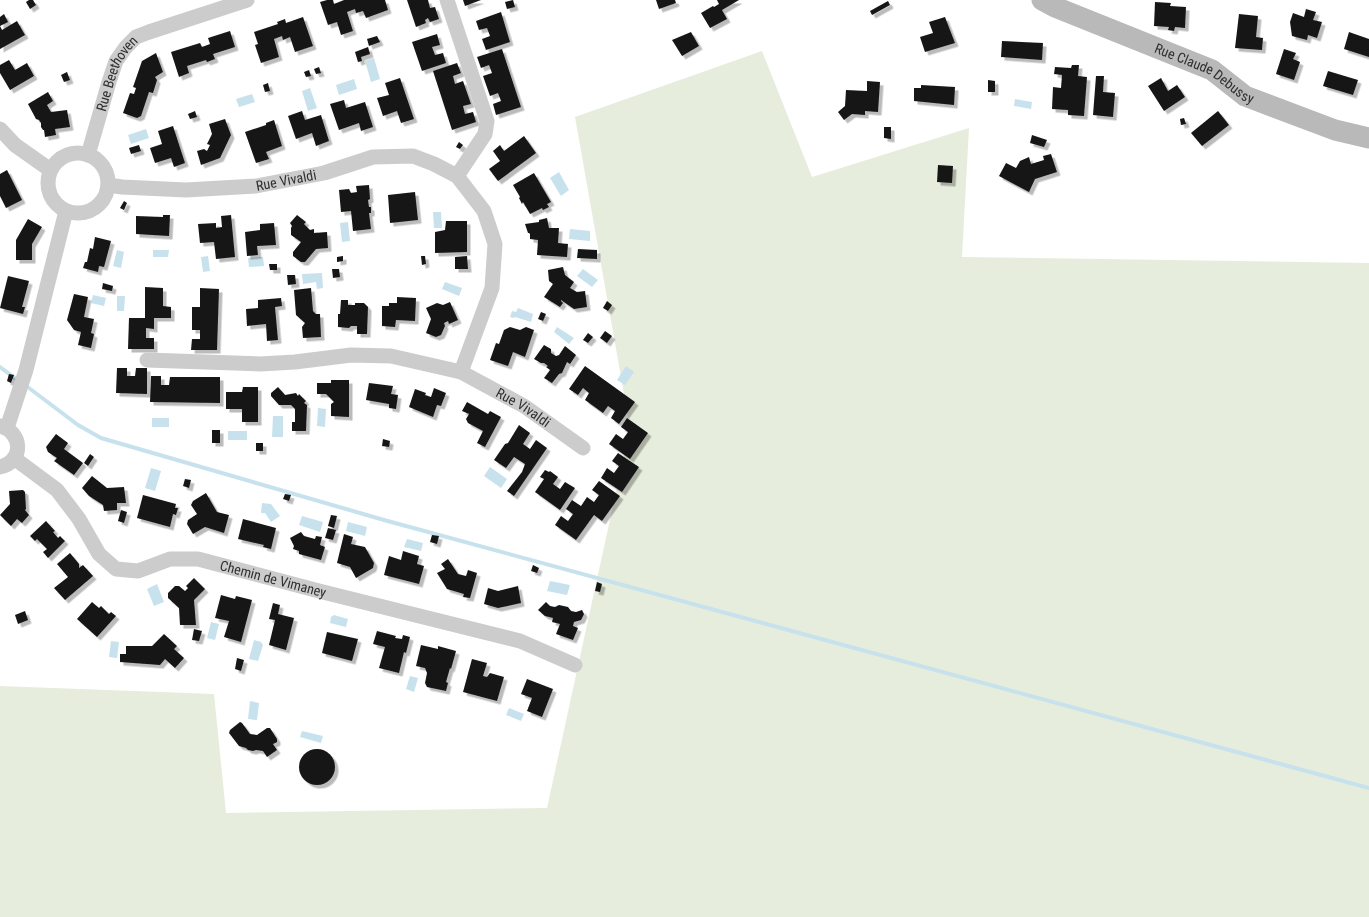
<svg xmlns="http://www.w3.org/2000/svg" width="1369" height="917" font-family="'Roboto Condensed',sans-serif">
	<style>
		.green { fill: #e6eddc }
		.water { fill: #c7e1ed }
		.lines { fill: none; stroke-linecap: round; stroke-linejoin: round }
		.stream { stroke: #c7e1ed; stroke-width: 4 }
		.building { fill: #161616; filter: url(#shadow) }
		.street { stroke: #ccc; stroke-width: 15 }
		.secondary { stroke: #b9b9b9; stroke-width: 21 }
		.labels { text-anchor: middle; stroke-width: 4; stroke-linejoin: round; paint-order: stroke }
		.street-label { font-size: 14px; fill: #2f2f2f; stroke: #fff }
	</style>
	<defs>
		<filter id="shadow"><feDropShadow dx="3.5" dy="3.5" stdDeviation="0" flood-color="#0004"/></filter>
	</defs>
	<rect width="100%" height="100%" fill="#fff"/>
	<path class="green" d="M762,51l50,126 157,-49 -7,129 407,6v654h-1369v-231l214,8 12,119 321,-5 83,-380 -55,-311z"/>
	<g class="water">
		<path d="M374,58l6,21 -9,3 -6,-21z"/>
		<path d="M354,79l3,10 -18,6 -3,-10z"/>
		<path d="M310,88l7,20 -9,3 -6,-20z"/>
		<path d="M252,94l3,8 -16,5 -3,-8z"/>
		<path d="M1015,99l17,3 -1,7 -17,-3z"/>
		<path d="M146,129l3,9 -18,6 -3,-9z"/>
		<path d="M559,172l10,18 -8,6 -11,-18z"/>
		<path d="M433,212h8l1,16h-8z"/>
		<path d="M348,222l2,19 -8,1 -2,-19z"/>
		<path d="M570,229l20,2v10l-21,-2z"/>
		<path d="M117,250l7,2 -3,16 -8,-2z"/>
		<path d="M153,250h16l-1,7h-15z"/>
		<path d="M208,256l2,15 -7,1 -2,-15z"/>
		<path d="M263,257l1,9 -15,1 -1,-9z"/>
		<path d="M583,269l15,11 -6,7 -15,-11z"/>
		<path d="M322,273l1,15 -6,1 -1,-7 -13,2 -1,-10z"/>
		<path d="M445,282l17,6 -3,8 -17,-7z"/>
		<path d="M93,295l13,3 -2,8 -13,-3z"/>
		<path d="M117,296h8l-1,15h-7z"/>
		<path d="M518,308l15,6 -2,8 -16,-5 -1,1 -4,-1 2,-6 4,1z"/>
		<path d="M557,327l17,11 -5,6 -15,-12z"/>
		<path d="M626,366l8,6 -9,13 -8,-5z"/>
		<path d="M318,408l8,1 -1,18 -8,-1z"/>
		<path d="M273,416h10v21h-11z"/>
		<rect x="152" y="418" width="17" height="9"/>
		<rect x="228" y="431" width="19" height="9"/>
		<path d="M490,467l17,12 -6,9 -17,-12z"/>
		<path d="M151,468l10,3 -6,20 -10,-3z"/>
		<path d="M262,503l9,1 9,12 -9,6 -6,-9h-4z"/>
		<path d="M302,516l21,6 -3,10 -21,-7z"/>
		<path d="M348,522l19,5 -2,9 -19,-5z"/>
		<path d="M407,539l16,4 -2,8 -17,-4z"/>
		<path d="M550,581l20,4 -3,10 -20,-4z"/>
		<path d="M157,584l7,18 -10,4 -7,-17z"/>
		<path d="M334,615l14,4 -2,8 -16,-4 1,-6z"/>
		<path d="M211,622l8,2 -4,16 -8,-2z"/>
		<path d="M254,640l7,2 2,3 -5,16 -9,-2z"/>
		<path d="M111,641l8,1 -2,16 -8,-1z"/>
		<path d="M410,676l8,2 -4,14 -8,-3z"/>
		<path d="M250,701l9,2 -2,17 -9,-1z"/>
		<path d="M509,708l15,6 -3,7 -15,-6z"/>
		<path d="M302,731l21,5 -2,7 -21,-6z"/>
	</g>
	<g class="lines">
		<g class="stream">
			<path d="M0,367l19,14"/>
			<path d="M25,385l53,40 23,13 283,82 985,268"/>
		</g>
	</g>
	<g class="building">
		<path d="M29,0h4l3,5 -6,4 -4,-7z"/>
		<path d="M327,0h6l1,4 10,-4h41l3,10 -22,8 -3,-7 -7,2 -1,-4 -8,3 6,19 -12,4 -4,-13 -9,3 -8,-23z"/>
		<path d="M407,0h21l2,8 5,-1 4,12 -9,3 -2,-4 -3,2 1,3 -10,4z"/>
		<path d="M463,0h18l-16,6z"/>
		<path d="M513,0l2,7 -8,2 -2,-7z"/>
		<path d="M656,0h19l1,3 -17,6z"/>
		<path d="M717,0h22l-17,10 5,9 -17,9 -9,-15 12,-7 1,1 5,-3z"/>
		<path d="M888,1l2,4 -18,10 -2,-4z"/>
		<path d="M1155,2l16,1 -1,3 16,1 -1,21 -10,-1 -1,4 -6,-1 1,-3 -15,-1z"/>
		<path d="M1306,9l10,3 -3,8 9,2 -5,16 -9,-3 -1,5 -15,-4 -2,-14 3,-9 11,4z"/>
		<path d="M501,12l9,30 -24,8 -4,-11 8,-3 -3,-8 -8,2 -3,-9z"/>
		<path d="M4,14l4,8 -8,4 2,4 15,-9 8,14 -25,14v-32z"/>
		<path d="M1239,14l19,2 -2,21 7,1 -1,12 -27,-2z"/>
		<path d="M303,17l10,29 -18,6 -5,-15 -7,3 -1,-4 -8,3 5,18 -18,6 -6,-18 3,-1 -4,-12 24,-8 -1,-2 8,-3 1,4z"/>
		<path d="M945,17l10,26 -30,9 -5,-15 13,-4 -4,-11z"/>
		<path d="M230,31l5,16 -22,7 2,5 -8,3 -1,-2 -19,6 2,7 -10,4 -8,-25 29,-9 2,4 8,-3 -2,-6z"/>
		<path d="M691,32l8,14 -17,10 -10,-16z"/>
		<path d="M1349,32l20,7v18l-25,-8z"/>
		<path d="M437,34l3,11 -8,2 3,8 8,-2 3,10 -24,8 -10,-29z"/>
		<path d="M377,36l3,6 -11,4 -2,-7z"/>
		<path d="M1002,41l41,2 -1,17 -41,-3z"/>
		<path d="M368,47l2,7 -9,3 1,4 -4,1 -3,-10z"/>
		<path d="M502,49l19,58 -25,8 -3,-11 8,-3 -3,-8 -8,3 -7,-20 9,-3 -3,-8 -8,3 -4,-11z"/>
		<path d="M1284,49l12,4 -3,6 7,3 -6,18 -18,-6z"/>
		<path d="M156,53l7,19 -8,5 2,3 -4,13 -4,-1 -8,24 -4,2 -14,-5 7,-20 4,1 2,-6 -3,-1 9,-26z"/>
		<path d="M9,60l6,10 12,-7 7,13 -24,14 -10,-17v-8z"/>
		<path d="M457,63l4,10 -8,3 2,8 8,-3 8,23 -8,2 2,8 8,-2 3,10 -24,8 -19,-59z"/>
		<path d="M1072,65h7l-1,11 9,1 -3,39 -16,-1v-5l-16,-1 1,-22 8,1 1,-13 -8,-1 1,-7 16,1z"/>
		<path d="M319,67l2,6 -5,1 -2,-5z"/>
		<path d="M309,70l2,6 -5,1 -2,-5z"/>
		<path d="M1328,71l30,9 -5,15 -30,-9z"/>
		<path d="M67,72l3,8 -6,2 -3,-7z"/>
		<path d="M1096,76h8l-1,16 12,1 -2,24 -20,-2z"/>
		<path d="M400,78l14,41 -13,4 -4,-12 -14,5 -6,-18 12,-3 -4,-12z"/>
		<path d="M1161,78l7,13 9,-6 8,12 -21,14 -16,-25z"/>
		<path d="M988,80l7,1v11h-7z"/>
		<path d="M867,81l13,1 -2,30 -13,-1v4l-13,-1 -8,6 -6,-8 7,-6 1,-16 21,1z"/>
		<path d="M268,83l2,8 -5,1 -2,-7z"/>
		<path d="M921,85l34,2 -1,18 -40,-4v-13h7z"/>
		<path d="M48,92l5,9 -6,4 4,7 16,-2 3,17 -15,2 1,6 -11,2 -1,-7h-1l-2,-3v-4l-2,-3 -3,-1 -8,-15z"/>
		<path d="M344,100l2,8 19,-6 8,25 -12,4 -2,-8 -20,7 -9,-26z"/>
		<path d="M195,111l2,6 -7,2 -2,-5z"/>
		<path d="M302,111l3,9 16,-5 8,26 -13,5 -4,-13 -16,6 -8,-23z"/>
		<path d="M1218,111l11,14 -27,21 -11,-13z"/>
		<path d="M1184,118l2,6 -5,1 -1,-6z"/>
		<path d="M225,119l6,16 -11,23 -19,7 -4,-14 7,-2 3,2 3,-6 -3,-1 5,-10 -3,-10z"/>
		<path d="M274,120l8,26 -16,6 3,7 -13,4 -11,-31 21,-7v-2z"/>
		<path d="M173,126l12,37 -11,4 -3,-9 -16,5 -5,-15 12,-4 -4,-13z"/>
		<path d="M884,127h7v12l-7,-1z"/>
		<path d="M1032,135l15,5 -3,7 -14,-4z"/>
		<path d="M524,136l12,17 -38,28 -9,-12 11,-8 -7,-10 7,-6 4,6z"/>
		<path d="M459,142l4,3 -3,4 -4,-2z"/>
		<path d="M139,145l2,6 -10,3 -2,-6z"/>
		<path d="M1051,154l6,18 -22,7 -6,13 -30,-16 7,-13 10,5 4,-7 9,-4 2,7 13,-4 -1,-4z"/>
		<path d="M938,165l15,1 -1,17 -15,-1z"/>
		<path d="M7,170l15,30 -16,8 -6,-12v-22z"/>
		<path d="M534,173l17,29 -4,2 2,3 -6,3 -1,-2 -12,6 -7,-12 -1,2 -3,-6 1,-1 -7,-12z"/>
		<path d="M369,185l1,14 -2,1 1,7h2v6h-2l2,16 -18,2 -2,-20 -10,1 -2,-22 10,-1 2,4 6,-1 -1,-6z"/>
		<path d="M415,192l3,28 -28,3 -2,-28z"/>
		<path d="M124,201l3,2 -3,7 -4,-2z"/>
		<path d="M163,215h7l-1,21 -33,-2v-18l27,1z"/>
		<path d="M231,215l4,42 -19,2 -2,-17 -14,1 -2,-19 18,-1v5l6,-1 -1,-11z"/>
		<path d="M297,215l9,7 -2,2 6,6 4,-1v4l13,-1 1,16 -12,1 -11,13h-4l-8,-6v-4l8,-10 -10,-7v-7l1,-2 -2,-3z"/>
		<path d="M547,218l2,10h10l-1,15 10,1 -1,13 -30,-2 1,-15 -8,-1v-5l-1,-1h-1l-3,-9 14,-2v-2z"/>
		<path d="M28,219l14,8 -10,17v16h-16v-20z"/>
		<path d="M446,221h21v31l-32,1v-21l10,-2z"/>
		<path d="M274,223l2,22 -19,1 1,9 -11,1 -2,-24 15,-2v-6z"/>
		<path d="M95,237l16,4 -7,26 -5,-1 -1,6 -15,-4 2,-6h2l3,-14 3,1z"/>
		<path d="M578,249l19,1v9l-20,-1z"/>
		<path d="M343,256v5l-6,1v-5z"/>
		<path d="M421,256h4l1,8 -4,1z"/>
		<path d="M467,256l1,13h-13v-12z"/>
		<path d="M269,264h8v6h-7z"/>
		<path d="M563,267l2,8 9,7 -4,6 7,4 8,-1 2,16 -13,2 -13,-9v1l2,2 -3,4 -16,-10 9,-13 -4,-3 -1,-11z"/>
		<path d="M332,269h7l1,8 -7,1z"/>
		<path d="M287,275h8l1,9 -8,1z"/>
		<path d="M8,276l21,5 -7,26h3l-2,7 -23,-6z"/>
		<path d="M103,283l10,3 -1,5 -10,-2z"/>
		<path d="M145,287l18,1v18l8,1v11h-17v11l-8,-1v10h8v11h-26l1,-31h16z"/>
		<path d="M200,288l19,1 -2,61h-26l1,-11h8v-9h-8v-23h8z"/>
		<path d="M311,288l2,23 3,3h4l1,23 -18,1 -1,-11 3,-4 -9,-8 -2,-25z"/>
		<path d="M74,294l14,3 -4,20 10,2 -3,14 3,1 -3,14 -13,-3 3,-13 -7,-2 -7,-10z"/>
		<path d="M397,297l19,1 -1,23 -19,-1 -1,7 -13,-1v-20h7v-3h8z"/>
		<path d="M281,298l1,8 -7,1 3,33 -11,1 -1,-17 -19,2 -1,-17 12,-1v-8z"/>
		<path d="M341,300h7v5h7v-2h9l4,4 -1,27h-10v-8h-6l-2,2 -11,-1v-13h2z"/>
		<path d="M607,301l5,4 -4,6 -5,-3z"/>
		<path d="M450,302l8,18 -9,4 -1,-3 -4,2 1,3 -4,9 -5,2 -10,-4 5,-14 -5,-11 11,-5 6,2z"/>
		<path d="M541,312l5,2 -3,7 -5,-2z"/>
		<path d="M510,327l10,3 6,-3 8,3 -9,27 -12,-5 -5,14 -18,-6 6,-17 3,1 5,-14z"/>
		<path d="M605,331l7,5 -5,7 -7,-5z"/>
		<path d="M588,333l5,4 -5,6 -5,-3z"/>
		<path d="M544,345l7,4v4l5,3 3,-1 6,-9 11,9 -6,9 -3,-2 -5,11 -3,1 -7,9 -8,-5 6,-8 -4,-3 2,-1 -4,-3h-3l-7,-4z"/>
		<path d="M585,366l50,36 -16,22 -8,-6 4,-7 -7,-5 -5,7 -18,-13 4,-7 -6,-5 -5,7 -9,-6z"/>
		<path d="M117,368h10v8h8l1,-8h11v26l-31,-1z"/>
		<path d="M9,374l5,1 -3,8 -4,-2z"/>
		<path d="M151,376h10v9h8l1,-8h50v26l-70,-1z"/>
		<path d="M331,380h18v37l-18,-1v-12l3,-2 -8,-8h-9v-11h14z"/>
		<path d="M369,383l24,3 -2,8 7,1 -2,14 -7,-1v-4l-23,-4z"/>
		<path d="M243,387h15v35h-16v-13h-16v-17h16z"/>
		<path d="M278,387l7,8 11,-2 2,3 1,-2 7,7 -2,2 3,2 -1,26h-14v-9h3v-13l-4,-4h-12l-8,-9v-3z"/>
		<path d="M434,388l12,5 -5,13 -4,-1 -4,12 -24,-10 6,-18 11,4 -1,2 6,2z"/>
		<path d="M467,402l21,12 2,-3 11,6 -16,30 -8,-4 6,-12 -15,-8 -2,-4 3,-5 -7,-3z"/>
		<path d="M627,418l21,15 -18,26 -21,-15 7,-10 7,5 5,-7 -7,-5z"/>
		<path d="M519,425l11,8 -7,11 7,5 6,-9 11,8 -33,48 -7,-5 15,-19 3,-8 -11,-7 -8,11 -12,-8 11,-16 3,-1z"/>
		<rect x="212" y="430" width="8" height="13"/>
		<path d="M56,434l12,9 -4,6 19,14 -9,12 -20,-14 3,-3 -9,-6 -2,-5z"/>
		<path d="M383,439l7,2 -1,6 -7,-1z"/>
		<rect x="256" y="443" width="7" height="8"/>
		<path d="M618,453l21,14 -17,25 -21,-14 6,-10 7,5 5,-7 -7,-5z"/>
		<path d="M90,454l4,3 -6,9 -4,-3z"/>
		<path d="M545,470l4,2 1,-1 8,6 -5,7 7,5 5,-7 10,6 -15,22 -25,-18 9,-13 -4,-2z"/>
		<path d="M92,476l15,12 17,-1 2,16h-9v7l-13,1 -1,-6 -14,-9 -7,-8z"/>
		<path d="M185,479l6,1 -2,8 -6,-2z"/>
		<path d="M599,481l21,15 -18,25 -8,-6 -18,25 -21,-15 6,-9 7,5 5,-7 -7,-5 6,-9 9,6 6,-9 7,5 5,-7 -7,-5z"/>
		<path d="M23,490l2,2 1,17 -1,1 4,5 -7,8 -5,-4 -6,7 -11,-11 10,-11 -1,-13z"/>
		<path d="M206,493l11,19 12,3 -5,18 -19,-6 -12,7 -6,-10 1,-4 9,-6 -6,-9 2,-4z"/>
		<path d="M285,494l6,1 -2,6 -6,-2z"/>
		<path d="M143,495l33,9 -1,4h3l-2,7 -3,-1 -3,13 -33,-9z"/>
		<path d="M121,510l6,2 -3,11 -6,-2z"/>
		<path d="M331,515l6,1 -3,12 -6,-2z"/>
		<path d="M243,519l33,9 -5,21 -8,-2 1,-2 -26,-6z"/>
		<path d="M46,521l9,10 -2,1 5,6 2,-2 5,5 -17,17 -5,-6 4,-3 -10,-10 -2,2 -5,-5z"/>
		<path d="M328,528l8,2 -3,10 -8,-2z"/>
		<path d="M301,532l3,4 11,3 1,-3 6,1 -2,8 5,2 -4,13 -22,-6v-3l-6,-2 1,-3 -4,-8z"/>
		<path d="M344,534l9,3 -2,7 14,3 9,16 -1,5 -17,10 -6,-11 -13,-4z"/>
		<path d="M432,535l7,1 -2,8 -7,-2z"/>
		<path d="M403,551l16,5 -2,8 7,2 -5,18 -35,-9 5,-19 12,4z"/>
		<path d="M70,553l9,11v4l4,-3 10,11 -28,24 -11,-12 14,-11 -11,-13z"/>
		<path d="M448,559l10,15 8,2 2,-6 9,3 -7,25 -7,-1 1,-3 -17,-5 -10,-16 8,-4 -4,-5z"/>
		<path d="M533,565l6,3 -2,5 -6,-2z"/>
		<path d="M194,578l11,11 -11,11 2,25h-16l-1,-17 -11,-10v-5l7,-7h4l6,5 3,-3 -2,-2z"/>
		<path d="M597,582l5,2 -2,8 -5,-1z"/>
		<path d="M518,586l3,17 -23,5 -14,-4 4,-16 10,3z"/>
		<path d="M221,595l14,4 1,-3 16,4 -11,42 -17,-5 5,-16 -14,-3z"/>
		<path d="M92,602l7,6 2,-2 8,8 2,-2 5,4 -19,21 -20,-18z"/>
		<path d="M546,602l4,4 5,1 4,-2 9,2 3,4 5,1 6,-2 2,4 -3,6 -7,2 -1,4 5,2 -5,12 -17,-6 4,-10 -8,-2 1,-4 -8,-2 -7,-6z"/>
		<path d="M273,603l7,2 -2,9 16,4 -8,32 -17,-5 6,-25 -6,-1z"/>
		<path d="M25,611l3,9 -10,4 -3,-9z"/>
		<path d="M194,629l8,2 -3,10 -7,-1z"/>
		<path d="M377,631l19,5 -1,2 7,1 1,-4 7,2 -4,16 -2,-1 -5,21 -20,-5 6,-21 -12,-3z"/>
		<path d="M327,632l31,7 -6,22 -30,-8z"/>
		<path d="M164,634l13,12 -3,3 10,9 -9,10 -10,-9 -5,6 -40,-3v-8h6v-8h26z"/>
		<path d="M421,645l17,4v-3l18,5 -5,18 -1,-1 -4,14 2,1 -2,8 -19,-4 -2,-4 2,-10 -2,-5 -9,-2z"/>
		<path d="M237,658l7,2 -3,11 -6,-2z"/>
		<path d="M472,659l15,4 -4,13 4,1 3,-4 14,4 -7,24 -34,-9z"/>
		<path d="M527,679l26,10 -11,28 -15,-6 5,-13 -11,-4z"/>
		<path d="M240,722l2,1 8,11 7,1 10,-7h3l7,11v3l-4,2 4,6 -10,7 -4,-6 -7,-1 -3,1 -5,-1 -2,-2 -7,-2 -10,-13 1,-3z"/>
		<circle cx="317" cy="767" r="18"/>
	</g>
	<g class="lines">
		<g class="street">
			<path d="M447,0l40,121 -2,13 -28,42"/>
			<path d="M0,129l15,16 34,24"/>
			<circle cx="78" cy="183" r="30"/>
			<path id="s1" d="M88,155l21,-73 7,-21 10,-14 10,-10 13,-5 98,-32"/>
			<path id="s2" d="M108,185l14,2 64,3 70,-4 68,-13 49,-16 40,-1 21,8 23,12 27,35 11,33 -3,44 -31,84"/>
			<path id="s3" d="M147,360l113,4 35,-2 56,-7 40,1 70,16 63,34 59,42"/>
			<path d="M0,426c23,6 24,36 0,41"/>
			<path d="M7,428l19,-58 40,-159"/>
			<path id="s4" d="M14,458l43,32 22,29 20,35 17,15 22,2 32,-12h28l121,32 201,50 55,24"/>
		</g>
		<path class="secondary" id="s5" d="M1042,0l13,7 157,63 33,26 90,34 34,8"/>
	</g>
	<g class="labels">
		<g class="street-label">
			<text dy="5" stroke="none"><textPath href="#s5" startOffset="179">Rue Claude Debussy</textPath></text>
			<text dy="5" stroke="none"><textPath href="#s1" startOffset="87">Rue Beethoven</textPath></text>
			<text dy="5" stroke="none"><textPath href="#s2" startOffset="179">Rue Vivaldi</textPath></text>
			<text dy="5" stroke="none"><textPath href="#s3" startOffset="388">Rue Vivaldi</textPath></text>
			<text dy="5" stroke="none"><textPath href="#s4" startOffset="315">Chemin de Vimaney</textPath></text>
		</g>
	</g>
</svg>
